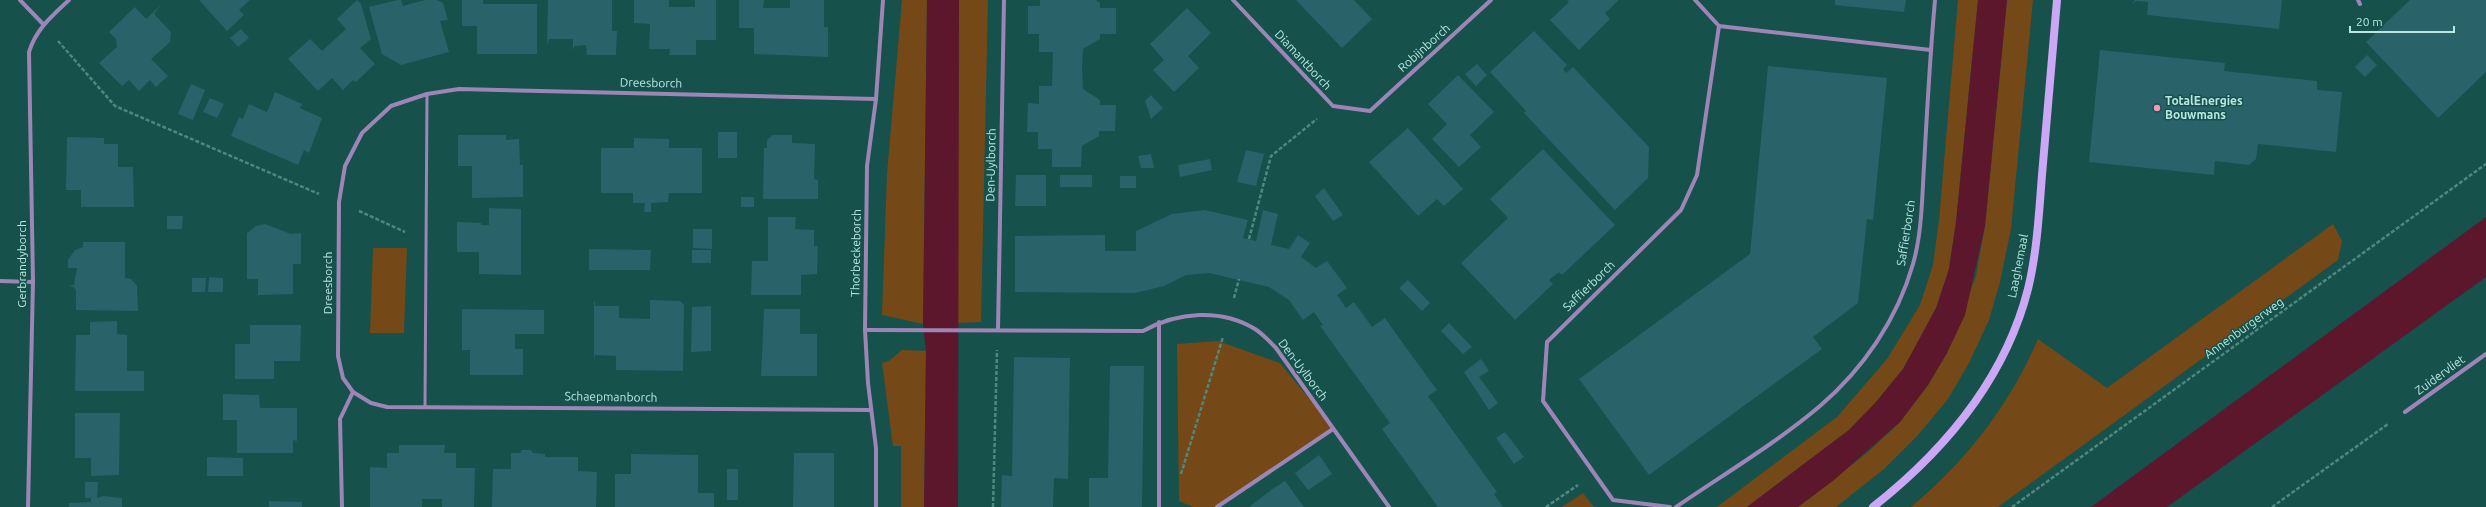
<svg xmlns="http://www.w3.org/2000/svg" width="2486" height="507" font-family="Ubuntu,sans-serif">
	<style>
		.green { fill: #744917 }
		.water { fill: #5c172d }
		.building { fill: #296269 }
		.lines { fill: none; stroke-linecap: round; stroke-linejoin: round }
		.path { stroke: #508781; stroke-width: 2.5; stroke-dasharray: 4 2; stroke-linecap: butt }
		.service { stroke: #9d85b6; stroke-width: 3 }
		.minor { stroke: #9d85b6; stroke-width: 4 }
		.secondary { stroke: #cca7f5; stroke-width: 8 }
		.poi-dot { fill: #f29aad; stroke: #16514c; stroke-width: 1.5 }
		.labels { text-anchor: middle; stroke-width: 3; stroke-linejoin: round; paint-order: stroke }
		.street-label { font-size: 12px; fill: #b8e8e1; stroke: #16514c }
		.poi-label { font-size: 12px; font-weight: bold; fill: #b8e8e1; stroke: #16514c; text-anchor: start }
	</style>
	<rect width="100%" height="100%" fill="#16514c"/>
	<g class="green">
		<path d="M902,0h25l-4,324 -41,-9 5,-141z"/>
		<path d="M959,0h29l-7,322 -24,1z"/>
		<path d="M1958,0h20l-22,222 -7,47 -13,39 -16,31 -17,30 -27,33 -27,28 -102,77h-30l120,-90 50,-58 33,-54 13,-40 6,-45z"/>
		<path d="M2007,0h26l-22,229 -11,53 -11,38 -20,43 -21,36 -30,36 -34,34 -48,38h-38l70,-55 32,-30 28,-37 19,-32 29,-77 9,-50z"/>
		<path d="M2333,224l9,17 -4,19 -340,247h-87c56,-47 98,-101 127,-168l69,49z"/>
		<path d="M373,248h34l-3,85h-34z"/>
		<path d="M1218,341l62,22 54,66 -115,78h-26l-14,-6 -2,-157z"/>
		<path d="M902,350l24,1 -2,156h-23v-61h-8l-11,-83 7,-2z"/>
		<path d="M1583,493l11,14h-32z"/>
	</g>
	<g class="water">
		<path d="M927,0h32l-1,507h-34l2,-156 -3,-27z"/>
		<path d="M1978,0h29l-22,226 -20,89 -18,38 -19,32 -28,37 -66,58 -36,27h-51l102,-77 27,-28 27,-33 33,-61 13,-39 7,-47z"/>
		<path d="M2486,217v60l-319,230h-76z"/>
	</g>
	<g class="building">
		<path d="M199,0h51l-11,10 5,5 -17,16z"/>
		<path d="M357,0l4,4 10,35 -11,9 15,16 -19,18 -3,-2 -10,10 -11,-12 -14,13 -30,-32 22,-20 12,12 24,-22 -9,-10z"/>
		<path d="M397,0h4l2,6 22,-6h12l6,3 5,17 -8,1 9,31 -48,13 -19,-11 -13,-47z"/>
		<path d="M462,0h21v4h54v50h-60v-28h-15z"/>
		<path d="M548,0h64v31h5l-1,24h-29l-1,-10 -11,1 -2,4v-11h-24l-2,7z"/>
		<path d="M634,0h35v7h26v-7h21v40h-20v15h-27l1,-6h-21l1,-25 -16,-1z"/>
		<path d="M739,0h25l-1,8h27v-8h34v27h4v30l-74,-3v-26h-15z"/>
		<path d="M1040,0h56l4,3v5h16v26h-16v5l-17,10 -1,21 1,19 17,11v5h16l-1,26h-16v5l-17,10 -1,21h-29v-18h-14v-17h-11l1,-29 11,1v-18h13l1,-34h-14v-18h-11v-28h12z"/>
		<path d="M1296,0h58l18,19 -30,29z"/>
		<path d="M1567,0h52l-14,13 5,6 -31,31 -29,-30 19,-18z"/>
		<path d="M1835,0h71l-2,12 -69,-7z"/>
		<path d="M2135,0h147l-3,29 -132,-14 1,-13 -11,-1 -5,3z"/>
		<path d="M2410,0h76v72l-48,46 -72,-76z"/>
		<path d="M161,5l-7,9 17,18 -1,10 -19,17 17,17 -12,11 -6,-7 -11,11 -10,-11 -7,6 -23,-23 18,-16 -1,-8 -7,-7 26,-25 11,12z"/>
		<path d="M1187,8l24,25 -23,23 11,12 -25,24 -21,-22 11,-10 -14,-16z"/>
		<path d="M241,29l8,9 -11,9 -8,-9z"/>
		<path d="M1534,31l33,34 -4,4 3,4 7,-6 76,80 -1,31 -33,32 -91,-97 2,-2 -36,-39z"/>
		<path d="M2100,50l125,13 -1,8 93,10v9l25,2 -6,60 -78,-8 -2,15 -7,6 -34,-4 -1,14 -125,-13z"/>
		<path d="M2367,55l10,10 -12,12 -10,-10z"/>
		<path d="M1477,64l10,11 -11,11 -11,-12z"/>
		<path d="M1768,66l119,12 -14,142 -6,-1 -9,84 -45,34 9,12 -173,126 -70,-96 171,-125z"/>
		<path d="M1458,75l36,37 -24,23 11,12 -22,20 -27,-28 15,-15 -19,-20z"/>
		<path d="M191,84l14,6 -12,30 -15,-6z"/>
		<path d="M275,92l27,12 -2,4 22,10 -13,35 -5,-3 -6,15 -67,-29 8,-19 4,2 6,-15 18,8z"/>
		<path d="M1151,95l12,13 -12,11 -6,-18z"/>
		<path d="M210,98l14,6 -7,14 -14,-6z"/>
		<path d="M1408,128l55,61 -19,17 -7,-7 -19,17 -49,-54z"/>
		<rect x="718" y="132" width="19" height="26"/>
		<path d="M458,135h48v5l13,-1 1,26h3v32l-51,1v-32h-14z"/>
		<path d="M773,135h19v8l23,1 -1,35 4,1v19h-55l1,-51h3v-8z"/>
		<path d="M67,137l37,1v6h14v23h15l1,40h-53v-17h-15z"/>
		<path d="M634,138l35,1v9h33v45h-33l-1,9 -17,1v9h-7l1,-9h-12v-10h-32v-45h33z"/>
		<path d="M1543,149l72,76 -53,50 -3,-3 -10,8 4,4 -38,36 -54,-57 47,-45 -18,-19z"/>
		<path d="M1246,150l18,4 -8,32 -19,-4z"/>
		<path d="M1151,154l3,14h-13l-3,-12z"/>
		<path d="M1210,159l2,11 -32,7 -2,-12z"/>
		<path d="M1016,175h30v31h-31z"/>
		<rect x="1060" y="175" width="32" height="12"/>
		<rect x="1120" y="176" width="16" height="12"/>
		<path d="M1324,188l19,27 -10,6 -18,-25z"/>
		<rect x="741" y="197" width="13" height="10"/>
		<path d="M489,208l32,1v66l-42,-1v-22h-22v-30l24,1v2h8z"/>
		<path d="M1205,210l43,10 -5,18 13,3 7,-31 15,4 -7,31 18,4 9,-14 12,8 -9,14 15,11 11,-7 20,27 -10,7 9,13 8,-6 18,25 13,-9 17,24 35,48 -9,6 69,96 -3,2 9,13h-65l-56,-78 8,-6 -70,-97 3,-1 -9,-13 -11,8 -14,-20 -20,-13 -60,-14 -23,2 -22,11 -29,7 -120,-1v-56l90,-1v16h31v-20l36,-17z"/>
		<path d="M167,216h16l-1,13h-15z"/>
		<path d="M768,217h28l-1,12 19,1v16h4l-1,28 -16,1v20h-50l1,-34h16z"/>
		<path d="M265,224l26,10 10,-1v31h-8v30l-35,1v-16h-11v-46l9,-7z"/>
		<path d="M693,229h19v20l-19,-1z"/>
		<path d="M83,242h42v36l6,1 6,7 1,25 -62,-1v-19l-2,-4 -6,-1 6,-1 3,-17h-9v-8l7,-10 8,-3z"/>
		<path d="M589,249l62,1 -1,20h-61z"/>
		<rect x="692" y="250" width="19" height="13"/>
		<path d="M209,277l14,1v14h-15z"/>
		<path d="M192,278h14l-1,14h-13z"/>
		<path d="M1408,280l22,23 -8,8 -23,-23z"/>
		<path d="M650,300l30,1 4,4 -1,66 -67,-1v-14l-21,-1 -1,6v-60h1v5h24v12l31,1z"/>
		<path d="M711,306v45l-20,1 1,-45z"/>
		<path d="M462,309l82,1v24h-29v15h8v26h-53v-25h-8z"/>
		<path d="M764,309h36v25h17v42h-56z"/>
		<path d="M117,321v13l10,1v36h17v20h-69l1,-56h14v-13z"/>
		<path d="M1449,323l23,24 -9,7 -22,-23z"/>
		<path d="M250,325h51l-1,36h-26v18h-39v-35h15z"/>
		<path d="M1014,357l56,1 -2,121 -14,-1 -1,29h-52l1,-32 10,1z"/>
		<path d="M1481,359l8,12 -10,6 19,26 -9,7 -25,-38z"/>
		<path d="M1110,366h34l-2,141h-53v-29h19z"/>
		<path d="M223,394l36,1 1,13h37v33l-4,-1v13h-56v-33h-14z"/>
		<path d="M75,413h45l-1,62 -28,1v-18h-16z"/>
		<path d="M1505,432l19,25 -10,7 -18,-26z"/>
		<path d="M399,445h46l-1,8h12v15h19l-1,39h-32v-8h-20v8h-52v-40l17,1v-15h12z"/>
		<path d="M522,450h9l2,3 12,1v3h33v14l19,1 -1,35h-104l1,-38h18v-16h9z"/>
		<path d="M794,453h40v54h-41z"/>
		<path d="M631,454l67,1v38h16v14h-99v-33h16z"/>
		<path d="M1319,455l13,19 -24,16 -13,-17z"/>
		<path d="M207,457l36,1v18h-36z"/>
		<rect x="727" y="469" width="11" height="31"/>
		<path d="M1285,481l19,26h-55l22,-17z"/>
		<path d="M85,482h13l-1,16 6,-2 19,2v9h-53v-4l22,-1v-4h-6z"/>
		<path d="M269,501l33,1v5h-33z"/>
	</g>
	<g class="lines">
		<g class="path">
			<path d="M58,41l57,65 204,88"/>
			<path d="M359,211l46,21"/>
			<path d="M1249,239l22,-83 46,-37"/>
			<path d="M1234,298l5,-19"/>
			<path d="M1181,474l42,-137"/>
			<path d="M993,507l4,-157"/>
			<path d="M1546,507l32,-22"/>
			<path d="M2012,507l474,-343"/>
			<path d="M2272,507l116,-83"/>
		</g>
		<path class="service" d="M425,406l2,-312"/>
		<g class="minor">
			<path d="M20,0l23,24"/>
			<path d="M1233,0l100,106 37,5 121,-111"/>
			<path d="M1695,0l24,26 212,24"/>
			<path d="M2358,0l2,4"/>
			<path d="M0,281l33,1"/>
			<path d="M1159,322v185"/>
			<path d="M865,330l278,1c34,-19 78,-23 112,-2 8,5 15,13 21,19l113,159"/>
			<path d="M998,330l6,-330"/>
			<path d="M353,392l18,11 16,4 484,3"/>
			<path d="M2405,412l81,-58"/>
			<path d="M28,507l5,-225 -4,-230c7,-23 23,-36 40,-52"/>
			<path d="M342,507l-2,-88 13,-27 -10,-14 -5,-22 1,-154 6,-36 17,-33 29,-27 36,-12 32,-5 417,10"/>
			<path d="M876,507v-59l-8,-65 -3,-53 2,-164 9,-67 7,-99"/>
			<path d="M1217,507l116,-78"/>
			<path d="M1670,507l-57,-7 -70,-99 4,-59 134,-132 16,-35 22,-149"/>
			<path d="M1676,507c48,-33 99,-63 144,-101 43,-37 77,-86 93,-142 9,-31 9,-66 11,-98 3,-55 6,-111 11,-166"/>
		</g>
		<path class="secondary" d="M1873,507c71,-56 132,-128 155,-218 9,-37 11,-76 14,-114 5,-58 10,-117 15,-175"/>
	</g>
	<circle class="poi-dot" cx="2157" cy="108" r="4"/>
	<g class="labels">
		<g class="street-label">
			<text transform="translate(1424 48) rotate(-42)" y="4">Robijnborch</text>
			<text transform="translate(1303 60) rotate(47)" y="4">Diamantborch</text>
			<text transform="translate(651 83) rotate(1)" y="4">Dreesborch</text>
			<text transform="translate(991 165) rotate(-89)" y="4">Den-Uylborch</text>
			<text transform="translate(1906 233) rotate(-81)" y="4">Saffierborch</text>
			<text transform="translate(856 253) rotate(-89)" y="4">Thorbeckeborch</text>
			<text transform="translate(22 264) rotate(-90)" y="4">Gerbrandyborch</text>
			<text transform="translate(2018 266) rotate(-79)" y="4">Laaghemaal</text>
			<text transform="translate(328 283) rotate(-90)" y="4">Dreesborch</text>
			<text transform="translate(1589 286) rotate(-44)" y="4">Saffierborch</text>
			<text transform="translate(2244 328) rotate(-36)" y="4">Annenburgerweg</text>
			<text transform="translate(1303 370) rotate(53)" y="4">Den-Uylborch</text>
			<text transform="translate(2440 375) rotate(-36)" y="4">Zuidervliet</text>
			<text transform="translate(611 397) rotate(1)" y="4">Schaepmanborch</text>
		</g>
		<g class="poi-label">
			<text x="2165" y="105">TotalEnergies<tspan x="2165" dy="14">Bouwmans</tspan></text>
		</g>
	</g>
	<path d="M2350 26v6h104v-6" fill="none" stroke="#b8e8e1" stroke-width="2"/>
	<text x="2356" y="26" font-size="12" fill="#b8e8e1" stroke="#16514c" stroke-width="3" paint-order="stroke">20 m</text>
</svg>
